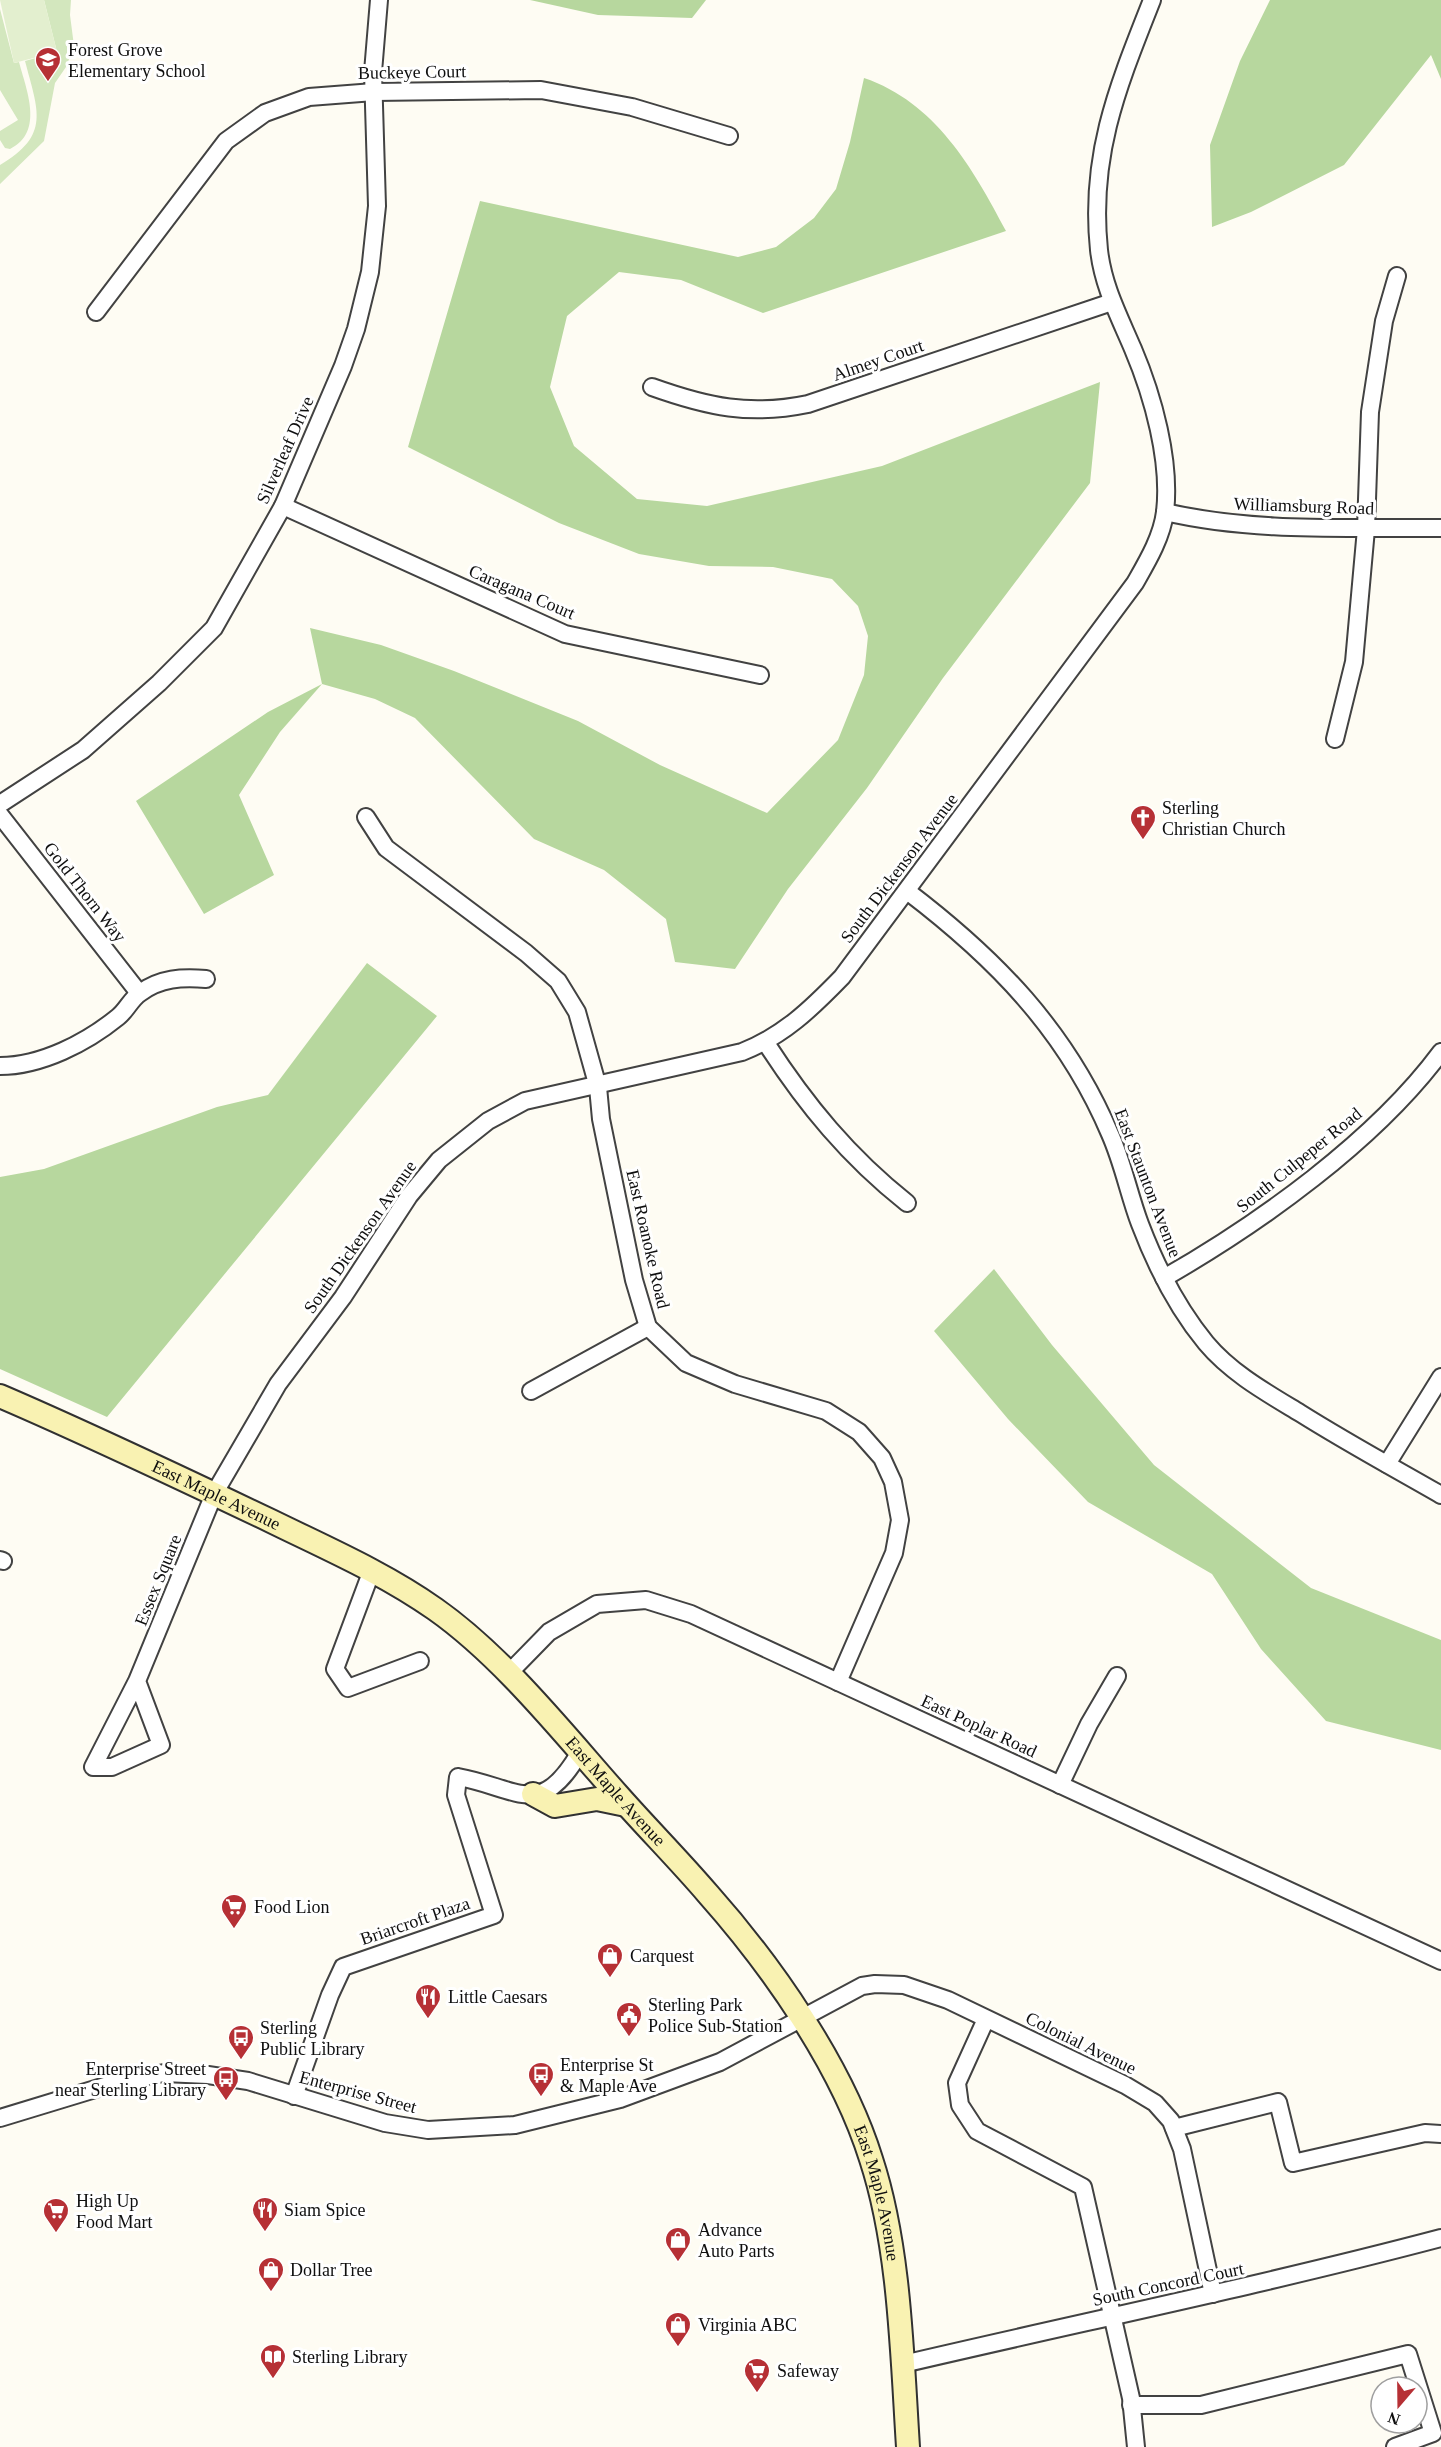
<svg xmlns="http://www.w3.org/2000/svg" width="1441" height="2447" font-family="'Times New Roman',serif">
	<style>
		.green { fill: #d3e7be }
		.forest { fill: #b7d79e }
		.pitch { fill: #e3efcf }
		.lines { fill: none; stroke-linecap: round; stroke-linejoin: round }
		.street-casing { stroke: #424242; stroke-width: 20 }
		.secondary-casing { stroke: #313131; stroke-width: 26 }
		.street { stroke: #fff; stroke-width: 16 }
		.secondary { stroke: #f9f2b2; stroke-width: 22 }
		.labels { text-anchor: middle; stroke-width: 6; stroke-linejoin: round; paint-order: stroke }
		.poi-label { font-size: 18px; fill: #0f0f0f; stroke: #fff; text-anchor: start }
		.street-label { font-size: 18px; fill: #0f0f0f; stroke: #fff }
	</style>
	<rect width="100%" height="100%" fill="#fefcf3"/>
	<g class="green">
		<path d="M44,0h27l-1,15 4,31 -8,21 -11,16 -11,58 -44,43v-19c51,-30 38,-54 25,-104l32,-9z"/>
		<path d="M0,9l14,54 5,-1c7,27 26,70 -9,87l-5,-1 -5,-8v-9l18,-11 -18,-30z"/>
	</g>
	<g class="forest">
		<path d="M530,0h176l-14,18 -94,-3z"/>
		<path d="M1270,0h171v79l-10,-24 -87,110 -93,47 -39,15 -2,-82 30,-84z"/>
		<path d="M864,78c71,24 109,90 142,153l-243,82 -82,-33 -62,-8 -52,44 -17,71 24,59 63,53 70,7 175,-40 218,-84 -10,101 -147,195 -76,110 -79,101 -53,80 -60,-7 -9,-43 -62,-49 -70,-31 -119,-121 -40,-19 -53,-15 -42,48 -41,63 35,80 -70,39 -68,-113 132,-89 54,-28 -12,-56 71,17 73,26 124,50 82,44 107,48 71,-73 26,-65 4,-39 -10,-30 -26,-27 -59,-12 -64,-1 -70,-12 -80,-31 -151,-76 72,-246 258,56 38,-10 38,-29 22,-29 14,-47z"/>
		<path d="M367,963l70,53 -330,401 -107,-48v-192l44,-8 173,-62 51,-12z"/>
		<path d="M994,1269l58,76 102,120 157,123 130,52v110l-115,-29 -65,-72 -49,-75 -124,-72 -80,-83 -74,-88z"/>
	</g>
	<path class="pitch" d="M0,0h44l13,52 -43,11z"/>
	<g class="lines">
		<defs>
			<g id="street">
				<path d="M96,312l130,-171 39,-28 44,-16 65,-5 167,-2 91,17 97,29"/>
				<path d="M652,387c56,20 98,29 156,17l304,-102"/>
				<path d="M283,506l282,128 195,41"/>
				<path d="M1165,512c91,21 184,15 276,16"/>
				<path d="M1335,739l19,-77 12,-133 4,-117 14,-91 13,-45"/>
				<path d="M0,804l83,-54 76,-67 55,-55 69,-122 60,-140 13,-37 14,-57 7,-66 -4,-134 6,-72"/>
				<path d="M0,815l139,178"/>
				<path d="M366,817l20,31 140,105 32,28 19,31 21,75 3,32 33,161 14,47 38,36 49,21 91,27 33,21 23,26 11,24 7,38 -6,33 -56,129"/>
				<path d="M907,891c88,67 159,139 203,243 13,29 19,61 30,90 16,42 38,85 66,119 25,30 61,50 94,70 46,29 94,55 141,82"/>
				<path d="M766,1043c40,62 83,114 141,160"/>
				<path d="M0,1066c41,0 86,-23 118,-49 8,-6 13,-18 22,-24 20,-15 42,-16 66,-14"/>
				<path d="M1164,1278c96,-55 211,-137 277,-226"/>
				<path d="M531,1391l117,-64"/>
				<path d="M1387,1464l54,-87"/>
				<path d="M0,1560l3,1"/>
				<path d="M372,1570l-37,99 13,19 72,-27"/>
				<path d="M509,1673l40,-41 48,-28 49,-4 45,14 750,347"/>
				<path d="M137,1681l-44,86h19l49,-22 -24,-64 77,-187 64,-110 65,-87 66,-101 30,-36 49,-39 37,-20 217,-49c41,-16 69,-43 100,-75l293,-394c12,-21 27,-46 30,-71 6,-51 -12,-116 -32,-163 -14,-33 -30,-63 -34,-99 -10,-95 19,-164 53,-250"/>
				<path d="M1060,1785l29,-61 28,-48"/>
				<path d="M986,2019l-29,64 3,22 17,26 106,56 48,211 5,49"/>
				<path d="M294,2096l36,-101 13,-28 151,-52 -38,-120 2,-18c61,11 82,44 122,-25"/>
				<path d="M0,2118l115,-35 49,-10 44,2 40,6 137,42 43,7 87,-5 105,-26 100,-37 142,-76 13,-2 29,1 44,15 177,85 30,18 16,18 11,28 31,145"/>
				<path d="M1174,2128l104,-26 15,61 132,-30 16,1"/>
				<path d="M903,2364c179,-42 360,-79 538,-126"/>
				<path d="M1131,2405h70l207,-51 25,79 -38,14"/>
			</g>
			<g id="secondary">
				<path id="s1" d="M0,1396c91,39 181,82 271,125 55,27 113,52 164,88 67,47 128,124 183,186 29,33 61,65 90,99 64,72 134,172 163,265 29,88 31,196 37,288"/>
				<path d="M533,1794l22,12 42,-7 29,6"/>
			</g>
		</defs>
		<use href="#street" class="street-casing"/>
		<use href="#secondary" class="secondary-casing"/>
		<use href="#street" class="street"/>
		<use href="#secondary" class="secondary"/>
	</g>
	<defs>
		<symbol id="school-pin" viewBox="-11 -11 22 30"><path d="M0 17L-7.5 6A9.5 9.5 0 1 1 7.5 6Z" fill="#b63035" stroke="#fff"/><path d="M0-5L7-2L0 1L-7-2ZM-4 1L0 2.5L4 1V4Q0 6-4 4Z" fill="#fff"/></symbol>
		<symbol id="church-pin" viewBox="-11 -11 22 30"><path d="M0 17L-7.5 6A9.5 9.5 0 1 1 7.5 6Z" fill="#b63035" stroke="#fff"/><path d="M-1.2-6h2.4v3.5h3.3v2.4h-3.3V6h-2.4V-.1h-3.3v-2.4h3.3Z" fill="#fff"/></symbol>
		<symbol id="supermarket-pin" viewBox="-11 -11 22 30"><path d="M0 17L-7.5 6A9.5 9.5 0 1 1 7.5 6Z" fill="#b63035" stroke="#fff"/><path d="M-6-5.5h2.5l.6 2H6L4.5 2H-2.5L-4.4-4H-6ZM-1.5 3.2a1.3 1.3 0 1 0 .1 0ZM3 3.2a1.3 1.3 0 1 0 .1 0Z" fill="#fff"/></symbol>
		<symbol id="shop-pin" viewBox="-11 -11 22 30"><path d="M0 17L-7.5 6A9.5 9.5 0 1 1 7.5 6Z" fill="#b63035" stroke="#fff"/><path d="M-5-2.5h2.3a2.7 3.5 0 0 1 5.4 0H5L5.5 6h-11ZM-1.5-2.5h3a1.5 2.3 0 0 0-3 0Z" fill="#fff"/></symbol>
		<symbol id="restaurant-pin" viewBox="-11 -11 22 30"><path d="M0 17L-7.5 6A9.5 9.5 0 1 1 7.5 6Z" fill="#b63035" stroke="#fff"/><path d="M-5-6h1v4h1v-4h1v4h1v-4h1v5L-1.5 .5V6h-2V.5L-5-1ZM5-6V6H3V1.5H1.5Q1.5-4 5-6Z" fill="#fff"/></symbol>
		<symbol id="civic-pin" viewBox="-11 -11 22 30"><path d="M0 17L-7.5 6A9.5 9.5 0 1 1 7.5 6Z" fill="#b63035" stroke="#fff"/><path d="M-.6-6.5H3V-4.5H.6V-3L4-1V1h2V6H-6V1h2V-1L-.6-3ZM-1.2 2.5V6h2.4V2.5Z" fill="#fff"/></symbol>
		<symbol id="bus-pin" viewBox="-11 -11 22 30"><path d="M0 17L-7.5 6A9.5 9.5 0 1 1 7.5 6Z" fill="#b63035" stroke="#fff"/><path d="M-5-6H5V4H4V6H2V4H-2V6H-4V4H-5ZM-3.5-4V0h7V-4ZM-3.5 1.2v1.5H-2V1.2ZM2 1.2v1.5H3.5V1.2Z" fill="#fff"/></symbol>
		<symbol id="library-pin" viewBox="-11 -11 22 30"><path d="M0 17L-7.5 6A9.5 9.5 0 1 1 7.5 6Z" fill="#b63035" stroke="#fff"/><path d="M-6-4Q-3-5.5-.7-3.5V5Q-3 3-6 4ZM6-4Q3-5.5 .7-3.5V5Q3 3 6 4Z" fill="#fff"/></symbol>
	</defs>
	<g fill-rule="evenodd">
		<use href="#school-pin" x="33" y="45" width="30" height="40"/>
		<use href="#church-pin" x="1128" y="803" width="30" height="40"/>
		<use href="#supermarket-pin" x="219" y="1892" width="30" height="40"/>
		<use href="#shop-pin" x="595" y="1941" width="30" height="40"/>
		<use href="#restaurant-pin" x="413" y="1982" width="30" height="40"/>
		<use href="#civic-pin" x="614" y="2000" width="30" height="40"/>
		<use href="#bus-pin" x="226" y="2023" width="30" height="40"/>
		<use href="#bus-pin" x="526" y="2060" width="30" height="40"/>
		<use href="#bus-pin" x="211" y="2064" width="30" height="40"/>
		<use href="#restaurant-pin" x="250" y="2195" width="30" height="40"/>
		<use href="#supermarket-pin" x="41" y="2196" width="30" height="40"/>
		<use href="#shop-pin" x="663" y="2225" width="30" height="40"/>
		<use href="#shop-pin" x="256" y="2255" width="30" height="40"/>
		<use href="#shop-pin" x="663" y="2310" width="30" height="40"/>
		<use href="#library-pin" x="258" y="2342" width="30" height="40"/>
		<use href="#supermarket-pin" x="742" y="2356" width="30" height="40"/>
	</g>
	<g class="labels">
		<g class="poi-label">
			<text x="68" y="56">Forest Grove<tspan x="68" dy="21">Elementary School</tspan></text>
			<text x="1162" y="814">Sterling<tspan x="1162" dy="21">Christian Church</tspan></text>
			<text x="254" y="1913">Food Lion</text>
			<text x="630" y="1962">Carquest</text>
			<text x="448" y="2003">Little Caesars</text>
			<text x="648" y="2011">Sterling Park<tspan x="648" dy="21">Police Sub-Station</tspan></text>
			<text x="260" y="2034">Sterling<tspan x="260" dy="21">Public Library</tspan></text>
			<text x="560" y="2071">Enterprise St<tspan x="560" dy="21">&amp; Maple Ave</tspan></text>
			<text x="206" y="2075" text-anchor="end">Enterprise Street<tspan x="206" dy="21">near Sterling Library</tspan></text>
			<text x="76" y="2207">High Up<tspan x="76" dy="21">Food Mart</tspan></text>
			<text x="284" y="2216">Siam Spice</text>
			<text x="698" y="2236">Advance<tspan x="698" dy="21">Auto Parts</tspan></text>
			<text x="290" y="2276">Dollar Tree</text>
			<text x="698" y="2331">Virginia ABC</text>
			<text x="292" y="2363">Sterling Library</text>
			<text x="777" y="2377">Safeway</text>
		</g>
		<g class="street-label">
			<text transform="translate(412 72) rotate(-1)" y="6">Buckeye Court</text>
			<text transform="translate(878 360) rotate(-19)" y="6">Almey Court</text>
			<text transform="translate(285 450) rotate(-66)" y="6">Silverleaf Drive</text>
			<text transform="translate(1304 506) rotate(2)" y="6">Williamsburg Road</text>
			<text transform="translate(522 592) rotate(23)" y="6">Caragana Court</text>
			<text transform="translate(899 868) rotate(-53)" y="6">South Dickenson Avenue</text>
			<text transform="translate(85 892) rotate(52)" y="6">Gold Thorn Way</text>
			<text transform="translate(1299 1160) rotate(-39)" y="6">South Culpeper Road</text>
			<text transform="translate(1148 1183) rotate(69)" y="6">East Staunton Avenue</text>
			<text transform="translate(360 1237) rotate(-55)" y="6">South Dickenson Avenue</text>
			<text transform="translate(648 1239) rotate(77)" y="6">East Roanoke Road</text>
			<text dy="6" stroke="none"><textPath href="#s1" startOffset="238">East Maple Avenue</textPath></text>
			<text transform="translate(158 1580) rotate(-68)" y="6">Essex Square</text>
			<text transform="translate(979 1726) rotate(25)" y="6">East Poplar Road</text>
			<text dy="6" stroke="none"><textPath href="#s1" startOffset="742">East Maple Avenue</textPath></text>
			<text transform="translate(415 1921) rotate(-19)" y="6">Briarcroft Plaza</text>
			<text transform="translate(1081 2043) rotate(26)" y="6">Colonial Avenue</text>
			<text transform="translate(358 2092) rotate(15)" y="6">Enterprise Street</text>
			<text dy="6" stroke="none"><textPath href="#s1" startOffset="1228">East Maple Avenue</textPath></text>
			<text transform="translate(1168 2284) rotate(-12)" y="6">South Concord Court</text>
		</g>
	</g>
	<g transform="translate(1399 2405) rotate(200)"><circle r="28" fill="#ffffff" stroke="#9f9f9f" stroke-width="1.5"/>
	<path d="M0-4.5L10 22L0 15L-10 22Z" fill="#b63035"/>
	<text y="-9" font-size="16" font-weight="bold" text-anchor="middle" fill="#0f0f0f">N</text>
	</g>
</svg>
